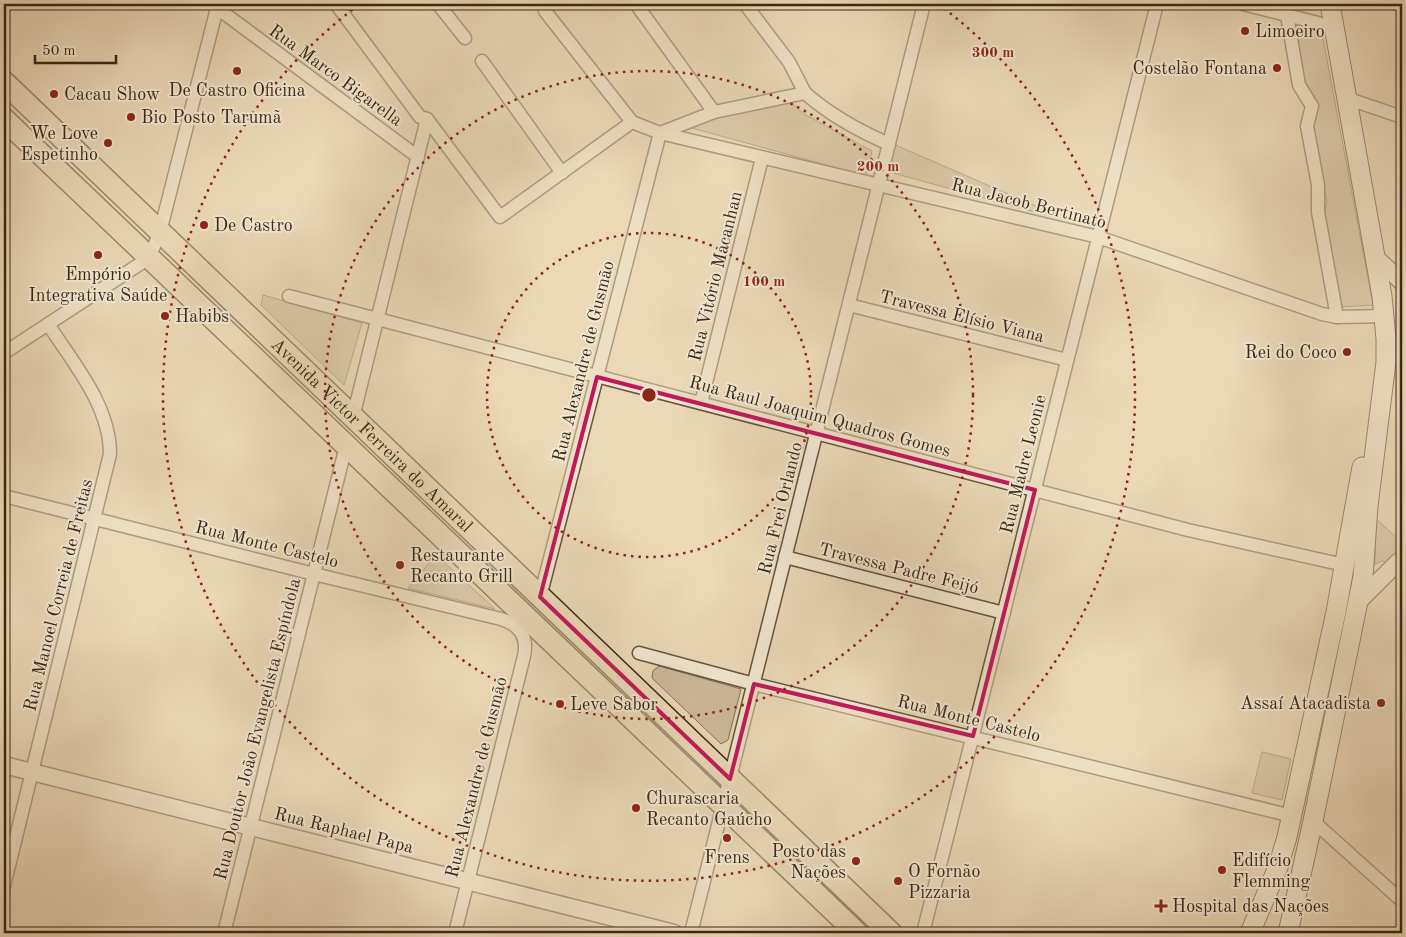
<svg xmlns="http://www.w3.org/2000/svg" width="1406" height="937" font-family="'Old Standard TT',serif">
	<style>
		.green { fill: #ccba9b; stroke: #827158 }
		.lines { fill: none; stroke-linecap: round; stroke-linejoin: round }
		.minor-casing { stroke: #64543e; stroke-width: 15 }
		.tertiary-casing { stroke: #64543e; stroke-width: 19 }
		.secondary-casing { stroke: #382816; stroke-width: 21 }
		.trunk-casing { stroke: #382816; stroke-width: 24 }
		.minor { stroke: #f1e6d0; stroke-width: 12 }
		.tertiary { stroke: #f1e6d0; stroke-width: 16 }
		.secondary { stroke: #f1e6d0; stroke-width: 19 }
		.trunk { stroke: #ead8b6; stroke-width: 21 }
		.marked { fill: none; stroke: #c2185b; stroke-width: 4; stroke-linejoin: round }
		.ring { fill: none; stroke: #8f2418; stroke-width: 2.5; stroke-dasharray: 2.5 5 }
		.poi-dot { fill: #8f2418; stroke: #f1e6d0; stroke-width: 2 }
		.labels { text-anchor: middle; stroke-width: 4; stroke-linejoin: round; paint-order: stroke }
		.poi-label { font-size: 18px; fill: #382816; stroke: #f1e6d0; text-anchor: start }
		.street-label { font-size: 18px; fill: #382816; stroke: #f1e6d0 }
		.centre { fill: #8f2418; stroke: #f1e6d0; stroke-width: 2.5 }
		.ring-label { font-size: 15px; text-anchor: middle; font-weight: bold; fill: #8f2418; stroke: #f1e6d0; stroke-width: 4; stroke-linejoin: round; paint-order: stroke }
	</style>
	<rect width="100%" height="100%" fill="#ead8b6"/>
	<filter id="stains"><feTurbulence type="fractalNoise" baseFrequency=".004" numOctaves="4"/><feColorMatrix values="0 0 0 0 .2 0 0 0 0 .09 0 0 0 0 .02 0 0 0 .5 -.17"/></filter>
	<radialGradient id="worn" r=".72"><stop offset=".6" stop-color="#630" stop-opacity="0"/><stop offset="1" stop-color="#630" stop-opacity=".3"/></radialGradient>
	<g class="green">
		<path d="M1294,26l28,7 51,272 -33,2 -16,-92 3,-13 -14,-77 5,-19 -3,-7 -11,-14z"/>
		<path d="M790,101l14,13 68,37 -6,25 -174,-48 -1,-6z"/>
		<path d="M893,144l145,63v6l-152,-42z"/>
		<path d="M263,295l99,28 -18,62 -83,-80z"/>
		<path d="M1376,519l20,18 6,-2v15l-12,12 -9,-1 -6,4z"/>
		<path d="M436,555l59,54 -87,-21z"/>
		<path d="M659,666l82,23 -13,51 -7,4 -69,-66 1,-7z"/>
		<path d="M1262,752l29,7 -9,41 -30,-7z"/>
	</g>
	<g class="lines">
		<defs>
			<g id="minor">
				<path d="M336,4l84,113 7,2 73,98 132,-95 28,11 54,-21 91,-19c25,22 54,38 84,51"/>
				<path d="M438,4l27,34"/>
				<path d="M636,4l78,108"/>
				<path d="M745,4l44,58 16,31"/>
				<path d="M1243,4l91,23"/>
				<path d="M213,5l205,152"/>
				<path d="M545,11l87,111"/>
				<path d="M1287,15l12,70 13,21 -5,20 11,59v27l19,105"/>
				<path d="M482,61l80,112"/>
				<path d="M1346,98l56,19"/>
				<path d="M289,296l899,234 156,35"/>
				<path d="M849,305l218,55"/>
				<path d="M4,353l145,-95 11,-26 57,-224"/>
				<path d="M701,403l61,-245"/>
				<path d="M353,417l74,-298"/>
				<path d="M4,496l310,78 187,45c19,6 27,18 23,37l-69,277"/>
				<path d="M785,557l219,56"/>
				<path d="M540,597l120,-464 438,104 224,77 15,3 48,-1"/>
				<path d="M639,653l115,31 538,132"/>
				<path d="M1313,821l89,80"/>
				<path d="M4,886l106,-432c0,-49 -37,-91 -62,-130"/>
				<path d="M224,933l122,-487"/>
				<path d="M691,933l233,-929"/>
				<path d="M923,933l234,-929"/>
			</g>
			<g id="tertiary">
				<path d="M1374,256l28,26"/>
				<path d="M1358,602l40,-40 4,4"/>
				<path d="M4,765l670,168"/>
			</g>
			<g id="secondary">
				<path d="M1250,933l28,-66 9,-30 49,-225 26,-145"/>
				<path d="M1288,933l25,-112 50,-244 5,-71 18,-144v-23l-4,-43 -52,-292"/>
			</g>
			<g id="trunk">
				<path id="s1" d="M4,82l887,851"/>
				<path d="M4,119l853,814"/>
			</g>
		</defs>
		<use href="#minor" class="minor-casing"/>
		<use href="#tertiary" class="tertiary-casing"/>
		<use href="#secondary" class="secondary-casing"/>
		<use href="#trunk" class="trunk-casing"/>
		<use href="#minor" class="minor"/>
		<use href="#tertiary" class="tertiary"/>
		<use href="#secondary" class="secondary"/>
		<use href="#trunk" class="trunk"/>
	</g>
	<path d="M0 0H1406V937H0ZM597,377l438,113 -62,246 -219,-52 -24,95 -190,-182z" fill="#ead8b6" fill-opacity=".55" fill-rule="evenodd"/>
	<path class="marked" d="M597,377l438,113 -62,246 -219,-52 -24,95 -190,-182z"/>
	<g class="ring">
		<circle cx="649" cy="395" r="162"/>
		<circle cx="649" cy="395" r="324"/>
		<path d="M938 4A486 486 0 1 1 360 4"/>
	</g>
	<g class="poi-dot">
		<circle cx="1245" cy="31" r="5"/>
		<circle cx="1277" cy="68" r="5"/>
		<circle cx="237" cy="71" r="5"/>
		<circle cx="54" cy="94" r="5"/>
		<circle cx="131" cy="117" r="5"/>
		<circle cx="108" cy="143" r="5"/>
		<circle cx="204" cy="225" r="5"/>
		<circle cx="98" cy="255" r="5"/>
		<circle cx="165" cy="316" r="5"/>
		<circle cx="1347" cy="352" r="5"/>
		<circle cx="400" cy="565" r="5"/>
		<circle cx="1381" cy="703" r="5"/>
		<circle cx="560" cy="704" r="5"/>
		<circle cx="636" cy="808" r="5"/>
		<circle cx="727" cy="838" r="5"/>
		<circle cx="856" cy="861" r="5"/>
		<circle cx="1222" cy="870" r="5"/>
		<circle cx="898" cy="881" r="5"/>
		<path d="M1158.5 898.5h5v5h5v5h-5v5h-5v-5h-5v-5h5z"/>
	</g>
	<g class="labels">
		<g class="poi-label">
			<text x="1255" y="37">Limoeiro</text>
			<text x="1267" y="74" text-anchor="end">Costelão Fontana</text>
			<text x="237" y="96" text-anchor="middle">De Castro Oficina</text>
			<text x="64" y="100">Cacau Show</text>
			<text x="141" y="123">Bio Posto Tarumã</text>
			<text x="98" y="139" text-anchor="end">We Love<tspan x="98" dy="21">Espetinho</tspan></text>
			<text x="214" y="231">De Castro</text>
			<text x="98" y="280" text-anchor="middle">Empório<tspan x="98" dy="21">Integrativa Saúde</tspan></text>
			<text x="175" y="322">Habibs</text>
			<text x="1337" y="358" text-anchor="end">Rei do Coco</text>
			<text x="410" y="561">Restaurante<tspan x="410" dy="21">Recanto Grill</tspan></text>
			<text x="1371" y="709" text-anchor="end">Assaí Atacadista</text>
			<text x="570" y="710">Leve Sabor</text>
			<text x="646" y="804">Churascaria<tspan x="646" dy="21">Recanto Gaúcho</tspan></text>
			<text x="846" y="857" text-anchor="end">Posto das<tspan x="846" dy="21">Nações</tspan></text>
			<text x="727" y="863" text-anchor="middle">Frens</text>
			<text x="1232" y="866">Edifício<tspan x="1232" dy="21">Flemming</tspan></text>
			<text x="908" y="877">O Fornão<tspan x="908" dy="21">Pizzaria</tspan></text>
			<text x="1172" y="912">Hospital das Nações</text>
		</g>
		<g class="street-label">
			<text transform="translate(336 75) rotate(36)" y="6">Rua Marco Bigarella</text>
			<text transform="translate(1029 203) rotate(14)" y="6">Rua Jacob Bertinato</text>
			<text transform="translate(715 276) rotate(-76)" y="6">Rua Vitório Macanhan</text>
			<text transform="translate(962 316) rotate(14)" y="6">Travessa Elísio Viana</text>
			<text transform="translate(583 361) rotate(-76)" y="6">Rua Alexandre de Gusmão</text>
			<text transform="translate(820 416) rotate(15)" y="6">Rua Raul Joaquim Quadros Gomes</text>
			<text dy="6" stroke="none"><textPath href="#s1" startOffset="510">Avenida Victor Ferreira do Amaral</textPath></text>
			<text transform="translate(1023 464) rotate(-76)" y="6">Rua Madre Leonie</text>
			<text transform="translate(780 508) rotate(-76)" y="6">Rua Frei Orlando</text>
			<text transform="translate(267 544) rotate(14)" y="6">Rua Monte Castelo</text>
			<text transform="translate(899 568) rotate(14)" y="6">Travessa Padre Feijó</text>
			<text transform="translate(58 595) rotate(-76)" y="6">Rua Manoel Correia de Freitas</text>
			<text transform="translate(969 718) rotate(14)" y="6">Rua Monte Castelo</text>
			<text transform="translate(257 729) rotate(-76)" y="6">Rua Doutor João Evangelista Espíndola</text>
			<text transform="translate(476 777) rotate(-76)" y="6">Rua Alexandre de Gusmão</text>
			<text transform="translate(344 830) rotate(14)" y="6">Rua Raphael Papa</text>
		</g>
	</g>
	<circle cx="649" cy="395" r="8" class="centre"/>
	<g class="ring-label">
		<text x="993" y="57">300 m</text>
		<text x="878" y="171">200 m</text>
		<text x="764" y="286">100 m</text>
	</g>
	<rect width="1406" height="937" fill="none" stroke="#ead8b6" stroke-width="20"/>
	<rect x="5" y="5" width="1396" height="927" fill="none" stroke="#382816" stroke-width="2.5"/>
	<rect x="10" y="10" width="1386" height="917" fill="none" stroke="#382816"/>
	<path d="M35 55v8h81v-8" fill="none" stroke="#382816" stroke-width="2.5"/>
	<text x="42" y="55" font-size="15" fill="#382816" stroke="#f1e6d0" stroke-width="4" paint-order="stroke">50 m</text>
	<rect width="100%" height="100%" filter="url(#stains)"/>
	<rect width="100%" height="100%" fill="url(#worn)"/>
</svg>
